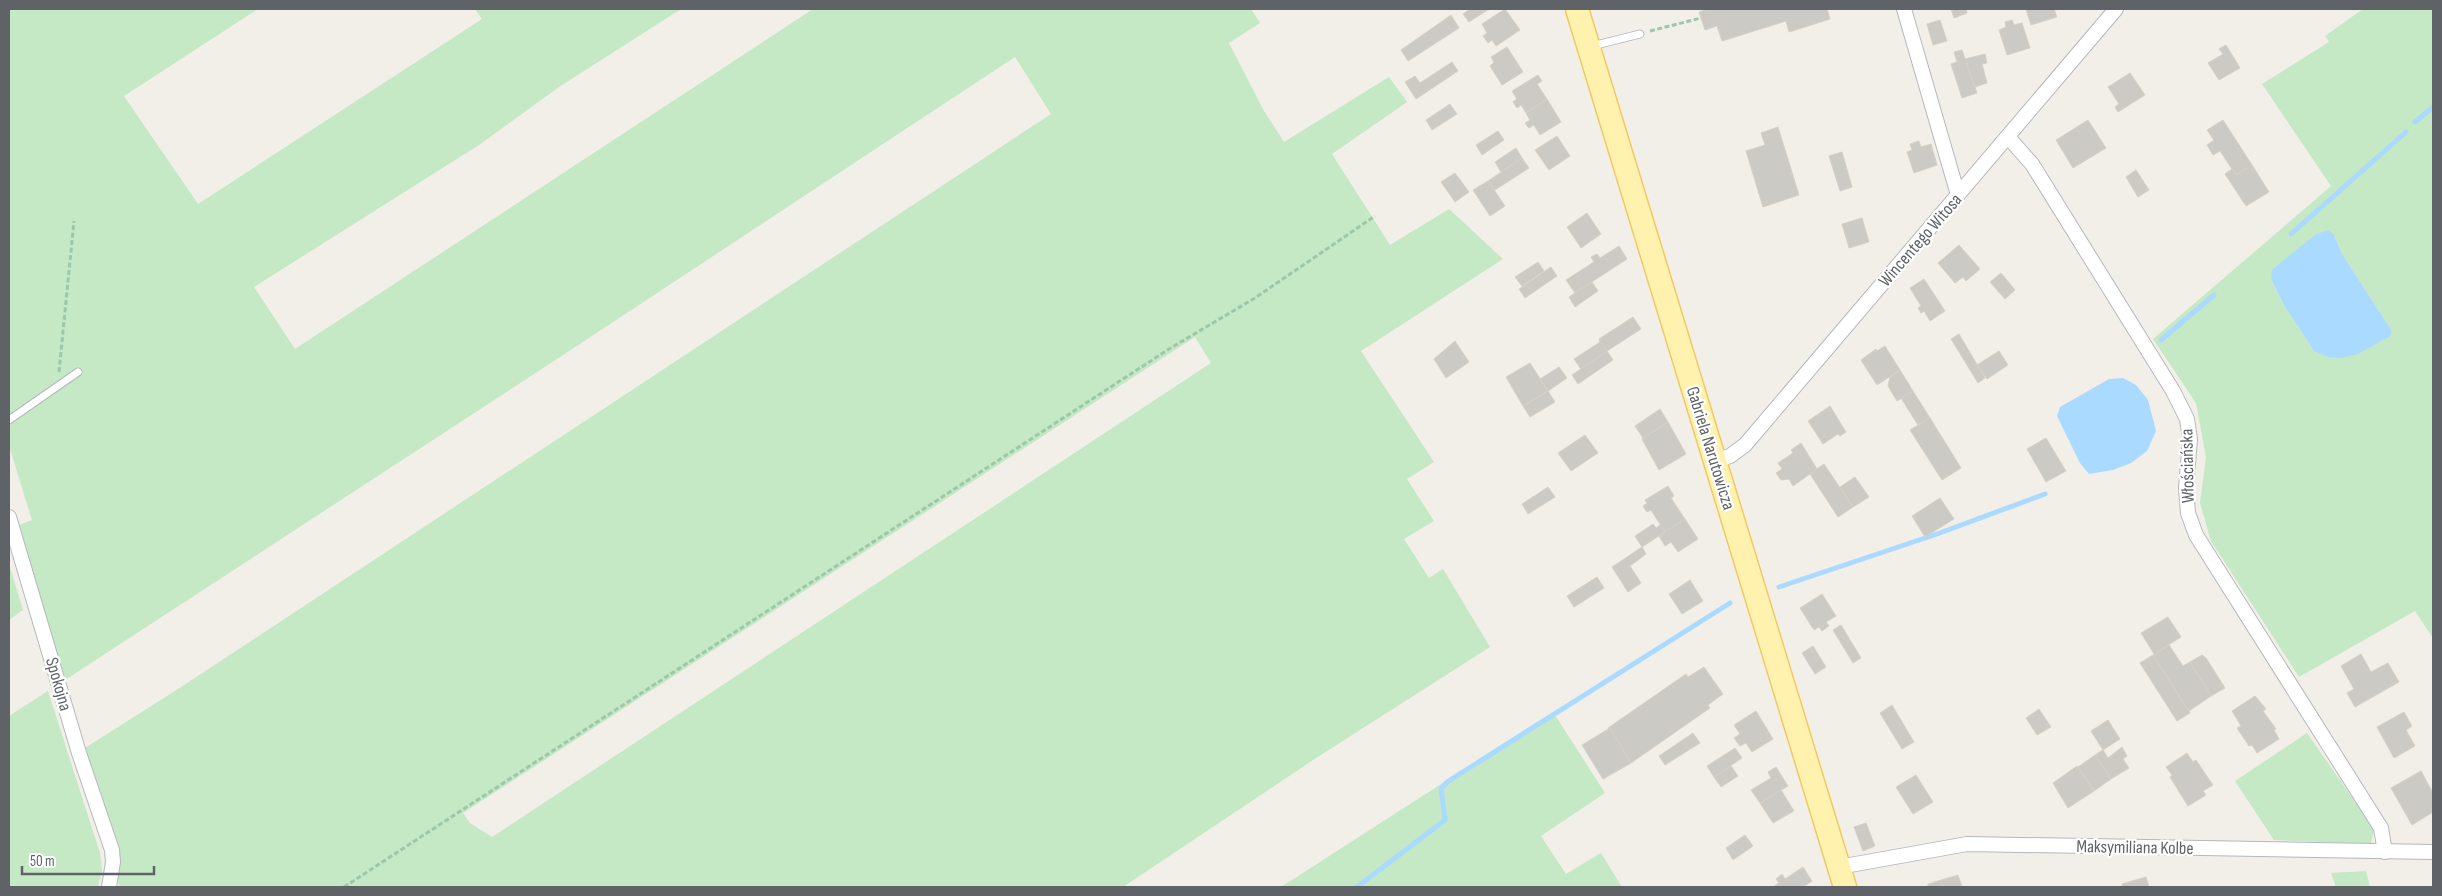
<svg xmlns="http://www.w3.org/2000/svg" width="2442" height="896" font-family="'Sofia Sans Condensed',sans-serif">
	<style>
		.green { fill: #c5e8c5; fill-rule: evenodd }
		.water { fill: #aadaff }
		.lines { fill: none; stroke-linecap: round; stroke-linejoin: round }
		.stream { stroke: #aadaff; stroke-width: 5 }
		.building { fill: #cccac5; stroke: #d6d1c6 }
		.service-casing { stroke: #b5b8bc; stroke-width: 9 }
		.minor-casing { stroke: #b5b8bc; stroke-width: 16 }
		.primary-casing { stroke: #f2c960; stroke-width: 25 }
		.path { stroke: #9cc7a9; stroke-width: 3; stroke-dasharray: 5 2.5; stroke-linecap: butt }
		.service { stroke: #fff; stroke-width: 7 }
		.minor { stroke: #fff; stroke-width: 14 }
		.primary { stroke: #fff2af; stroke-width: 22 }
		.labels { text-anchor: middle; stroke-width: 4.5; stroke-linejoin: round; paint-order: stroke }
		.street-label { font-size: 18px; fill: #5f6368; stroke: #fff }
	</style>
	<rect width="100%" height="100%" fill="#f1efe8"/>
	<g class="green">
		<path d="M9,9h249l-134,87 74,108 284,-185 -7,-10h206l-122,78 -80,58 -225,142 41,62 518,-340h438l9,14 -31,20 35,68 20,31 105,-65 18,25 -75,52 58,91 59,-36 54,50 -142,92 73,111 -27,17 27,42 -30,18 25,39 14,-9 47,78 -177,113 -190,127h-1003l-5,-13 2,-20 -6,-30 -26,-76 93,-59 873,-575 -36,-57 -458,302 -492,321 -46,-155 13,-5 -23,-74zM1195,337l16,26 -719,474 -22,-14 -7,-10z"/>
		<path d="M2363,9h70v629l-18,-27 -116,66 -88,-136 -11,-38 6,-46 -10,-54 -43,-64 178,-153 -69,-102 67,-42 -4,-6zM2334,235l8,19 50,77c-9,18 -58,17 -78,20l-30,-46 -13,-26z"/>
		<path d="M9,564l14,46 -14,10z"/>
		<path d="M48,691l52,162 2,17 -4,17h-89v-171z"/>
		<path d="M1553,712l52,81 -64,43 25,38 35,-21 21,34h-341z"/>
		<path d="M2307,733l67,96 -3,15 -97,-4 -39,-59z"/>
		<path d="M2366,871l4,16h-34l-5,-14z"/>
	</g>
	<g class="water">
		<path d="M2328,230l6,5 8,19 50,77 -2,5 -32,18 -18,4 -12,-1 -14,-6 -30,-46 -13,-26 1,-9 43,-35z"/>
		<path d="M2123,378l13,7 12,15 8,31 -9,20 -16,12 -18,7 -24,4 -9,-11 -23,-47 3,-9 49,-28z"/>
	</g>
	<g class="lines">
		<g class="stream">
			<path d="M2415,122l18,-15"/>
			<path d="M2291,234l115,-102"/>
			<path d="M2161,340l53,-45"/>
			<path d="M1779,587l158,-53 108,-40"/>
			<path d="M1357,887l88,-67 -4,-31 6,-7 283,-179"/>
		</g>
	</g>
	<g class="building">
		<path d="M1470,9h19l-20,13 -6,-8z"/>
		<path d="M1505,9l15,21 -24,16 -4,-6 -4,3 -5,-7 4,-3 -5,-9z"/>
		<path d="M1708,9h119l3,10 -41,13 -3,-11 -64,20 -5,-15 -12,4 -6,-18z"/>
		<path d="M1951,9h15l1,4 -13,5z"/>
		<path d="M2026,9h28l3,8 -26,8z"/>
		<path d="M1451,15l8,13 -51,33 -7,-11z"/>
		<path d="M1940,20l7,21 -14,4 -6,-21z"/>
		<path d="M2012,20l2,5 8,-2 8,25 -23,7 -8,-25 7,-3 -1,-5z"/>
		<path d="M2226,45l14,23 -21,12 -11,-17 15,-9 -4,-5z"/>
		<path d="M1507,47l16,25 -21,13 -12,-19 4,-4 -3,-5z"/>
		<path d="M1962,50l15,43 -15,5 -11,-34 6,-2 -3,-10z"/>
		<path d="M1985,54l2,9 -5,1 5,19 -12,4 -10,-28z"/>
		<path d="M1452,62l6,9 -42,28 -11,-17 10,-6 5,7z"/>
		<path d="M2130,73l15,22 -27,17 -3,-5 4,-3 -11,-17z"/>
		<path d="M1538,75l4,6 -5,3 10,15 -21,14 -5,-8 -4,3 -4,-6 4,-3 -5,-8z"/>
		<path d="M1547,99l14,23 -21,13 -6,-10 -5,3 -4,-5 5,-3 -4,-7z"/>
		<path d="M1450,104l7,10 -25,16 -6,-10z"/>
		<path d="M2088,120l18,28 -33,20 -17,-28z"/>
		<path d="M2223,120l29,45 -16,10 -16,-24 -7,4 -6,-10 7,-5 -7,-10z"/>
		<path d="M1778,127l21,68 -36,12 -17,-56 19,-6 -4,-12z"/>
		<path d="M1498,131l6,9 -22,15 -6,-10z"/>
		<path d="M1557,136l13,20 -21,14 -14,-20z"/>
		<path d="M1919,141l2,6 10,-3 6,21 -23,8 -7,-21 5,-2 -2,-6z"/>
		<path d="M1516,148l6,10 -21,14 -6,-10z"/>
		<path d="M1842,152l10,35 -12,4 -11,-35z"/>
		<path d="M1522,158l7,10 -34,22 -7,-9z"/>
		<path d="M2252,165l17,27 -23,14 -21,-32 7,-5 4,6z"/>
		<path d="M2136,170l13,20 -11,7 -12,-20z"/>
		<path d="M1455,173l14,19 -14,10 -14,-20z"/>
		<path d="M1488,181l17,25 -15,10 -17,-26z"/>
		<path d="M1587,213l14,21 -20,14 -14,-21z"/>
		<path d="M1862,218l7,24 -20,6 -7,-24z"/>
		<path d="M1959,245l21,24 -14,12 -3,-4 -8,6 -17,-20z"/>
		<path d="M1619,246l8,13 -52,34 -9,-13 28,-18 -3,-5 6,-3 3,4z"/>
		<path d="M1538,262l6,9 -22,15 -7,-9z"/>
		<path d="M1551,267l6,9 -32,22 -6,-9z"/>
		<path d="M2001,273l14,17 -10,9 -15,-17z"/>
		<path d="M1924,279l21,32 -15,10 -6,-10 -3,2 -3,-5 3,-2 -11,-18z"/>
		<path d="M1592,282l6,9 -23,16 -6,-10z"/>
		<path d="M1633,317l8,12 -34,22 -8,-12z"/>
		<path d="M1959,334l26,44 -7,5 -27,-44z"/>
		<path d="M1599,339l8,12 -26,18 -7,-10 26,-17z"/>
		<path d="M1455,341l14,21 -23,16 -12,-19z"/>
		<path d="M1885,346l15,24 -23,15 -16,-25 15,-11 1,2z"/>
		<path d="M1607,351l6,9 -35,24 -6,-9z"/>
		<path d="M1999,351l9,14 -21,14 -10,-14z"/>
		<path d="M1530,363l18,28 -25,15 -17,-29z"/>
		<path d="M1559,367l8,11 -19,13 -8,-12z"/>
		<path d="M1900,370l13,21 -16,10 -9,-15 2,-9z"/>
		<path d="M1548,391l7,11 -25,15 -7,-11z"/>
		<path d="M1913,391l17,27 -12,7 -17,-27z"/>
		<path d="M1830,406l16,26 -6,4 -2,-2 -15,10 -15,-23z"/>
		<path d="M1660,409l8,13 -25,16 -8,-12z"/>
		<path d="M1930,418l31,50 -19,12 -32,-50z"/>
		<path d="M1668,422l18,32 -27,16 -17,-31z"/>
		<path d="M1585,435l13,18 -27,18 -13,-18z"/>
		<path d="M2046,438l20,33 -20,11 -19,-33z"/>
		<path d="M1801,443l16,26 -24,17 -4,-7 -8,1 -5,-7 6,-4 -4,-6 15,-10 -2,-3z"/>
		<path d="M1824,464l29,43 -15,10 -28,-43z"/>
		<path d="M1855,477l14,20 -16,10 -13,-20z"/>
		<path d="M1668,486l6,10 -3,2 14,21 -20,13 -14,-22 -4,2 -4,-6 4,-3 -2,-3z"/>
		<path d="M1548,487l7,10 -27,17 -6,-10z"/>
		<path d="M1940,498l14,21 -29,18 -13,-21z"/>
		<path d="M1685,519l13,20 -20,13 -7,-10 -6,4 -6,-10z"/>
		<path d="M1653,524l3,4 4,-3 5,7 -23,15 -7,-11z"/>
		<path d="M1642,547l4,7 -16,12 11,17 -13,9 -16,-25z"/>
		<path d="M1597,577l7,11 -30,19 -7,-11z"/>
		<path d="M1690,580l13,21 -21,13 -13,-20z"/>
		<path d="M1822,594l14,22 -10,6 3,4 -7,5 -3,-4 -5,3 -14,-22z"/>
		<path d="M2168,617l13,20 -27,17 -13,-21z"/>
		<path d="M1841,625l20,33 -8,5 -20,-33z"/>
		<path d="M2169,645l14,21 7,-4 21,34 -22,15 -36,-56z"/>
		<path d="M1813,646l13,21 -11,7 -13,-21z"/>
		<path d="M2361,654l10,18 17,-9 11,19 -44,25 -8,-14 7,-4 -13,-23z"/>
		<path d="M2153,655l37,58 -13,8 -37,-58z"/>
		<path d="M2202,655l4,3 19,30 -14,8 -21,-34z"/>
		<path d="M1704,667l19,27 -15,11 2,3 -79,55 -23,-35 78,-54 2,3z"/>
		<path d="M2255,696l11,13 -3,2 13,18 -2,1 5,9 -22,14 -5,-8 -3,1 -12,-18 4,-2 -9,-15z"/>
		<path d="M1892,705l22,37 -12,7 -22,-36z"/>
		<path d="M2039,709l12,18 -14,8 -11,-17z"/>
		<path d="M1756,711l17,28 -21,13 -6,-9 -6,3 -6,-8 6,-4 -6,-9z"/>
		<path d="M2404,712l8,14 -6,4 9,16 -21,12 -17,-31z"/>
		<path d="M2108,720l12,19 -17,11 -12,-19z"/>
		<path d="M1610,728l21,35 -28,16 -21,-34z"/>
		<path d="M1693,733l7,10 -35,22 -6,-9z"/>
		<path d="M2122,747l5,9 -4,3 6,9 -18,11 -16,-24 8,-5 5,8z"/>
		<path d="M1735,748l7,10 -28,19 -7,-11z"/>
		<path d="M2187,753l6,9 3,-2 17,25 -10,6 3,4 -18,11 -18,-29 2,-2 -6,-8z"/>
		<path d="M2095,755l16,24 -17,12 -16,-24z"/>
		<path d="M1731,766l7,10 -17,11 -7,-10z"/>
		<path d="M2077,766l17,25 -26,17 -15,-25z"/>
		<path d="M1776,767l12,19 -28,17 -9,-13 20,-12 -3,-6z"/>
		<path d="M2421,771l12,22v19l-21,13 -21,-37z"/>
		<path d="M1916,775l17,27 -20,12 -17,-27z"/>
		<path d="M1781,790l13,21 -21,12 -13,-20z"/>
		<path d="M1866,823l9,23 -12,5 -9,-24z"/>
		<path d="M1745,835l8,11 -20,14 -7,-12z"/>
		<path d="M1803,867l9,14 -9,6h-30l6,-4 -3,-4 6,-5 3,5z"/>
		<path d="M1958,875l4,12h-34v-3z"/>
		<path d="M2146,877l3,10h-26l-1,-3z"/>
	</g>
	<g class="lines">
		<defs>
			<g id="service">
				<path d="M1592,46l48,-12"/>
				<path d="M9,420l69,-48"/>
			</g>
			<g id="minor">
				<path d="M1904,9l54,186"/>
				<path d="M2008,137l24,27 141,227 14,28 3,20 -4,49 2,25 8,22 185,293 4,24"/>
				<path d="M1715,461l15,-5 15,-11 371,-436"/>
				<path d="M9,517l70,236 33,97 1,12 -4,25"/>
				<path d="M1839,867l128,-23 466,8"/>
			</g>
			<path id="primary" d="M1577,9l268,878"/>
		</defs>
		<use href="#service" class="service-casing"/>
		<use href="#minor" class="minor-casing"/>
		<use href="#primary" class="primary-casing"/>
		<g class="path">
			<path d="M1650,31l51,-13"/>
			<path d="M59,372l15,-151"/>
			<path d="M344,887l825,-538 86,-51 120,-82"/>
		</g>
		<use href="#service" class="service"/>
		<use href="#minor" class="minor"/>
		<use href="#primary" class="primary"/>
	</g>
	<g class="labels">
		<g class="street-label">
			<text transform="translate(1920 240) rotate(-49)" y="6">Wincentego Witosa</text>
			<text transform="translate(1711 448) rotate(73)" y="6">Gabriela Narutowicza</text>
			<text transform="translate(2187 466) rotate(-91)" y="6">Włościańska</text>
			<text transform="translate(59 684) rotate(74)" y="6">Spokojna</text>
			<text transform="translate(2135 847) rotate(1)" y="6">Maksymiliana Kolbe</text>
		</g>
	</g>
	<rect width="2442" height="896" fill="none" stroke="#5f6368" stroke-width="20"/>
	<path d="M22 866v8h132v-8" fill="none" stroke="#5f6368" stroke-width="2.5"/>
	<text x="30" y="866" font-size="15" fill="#5f6368" stroke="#ffffff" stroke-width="4" paint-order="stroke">50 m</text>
</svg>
